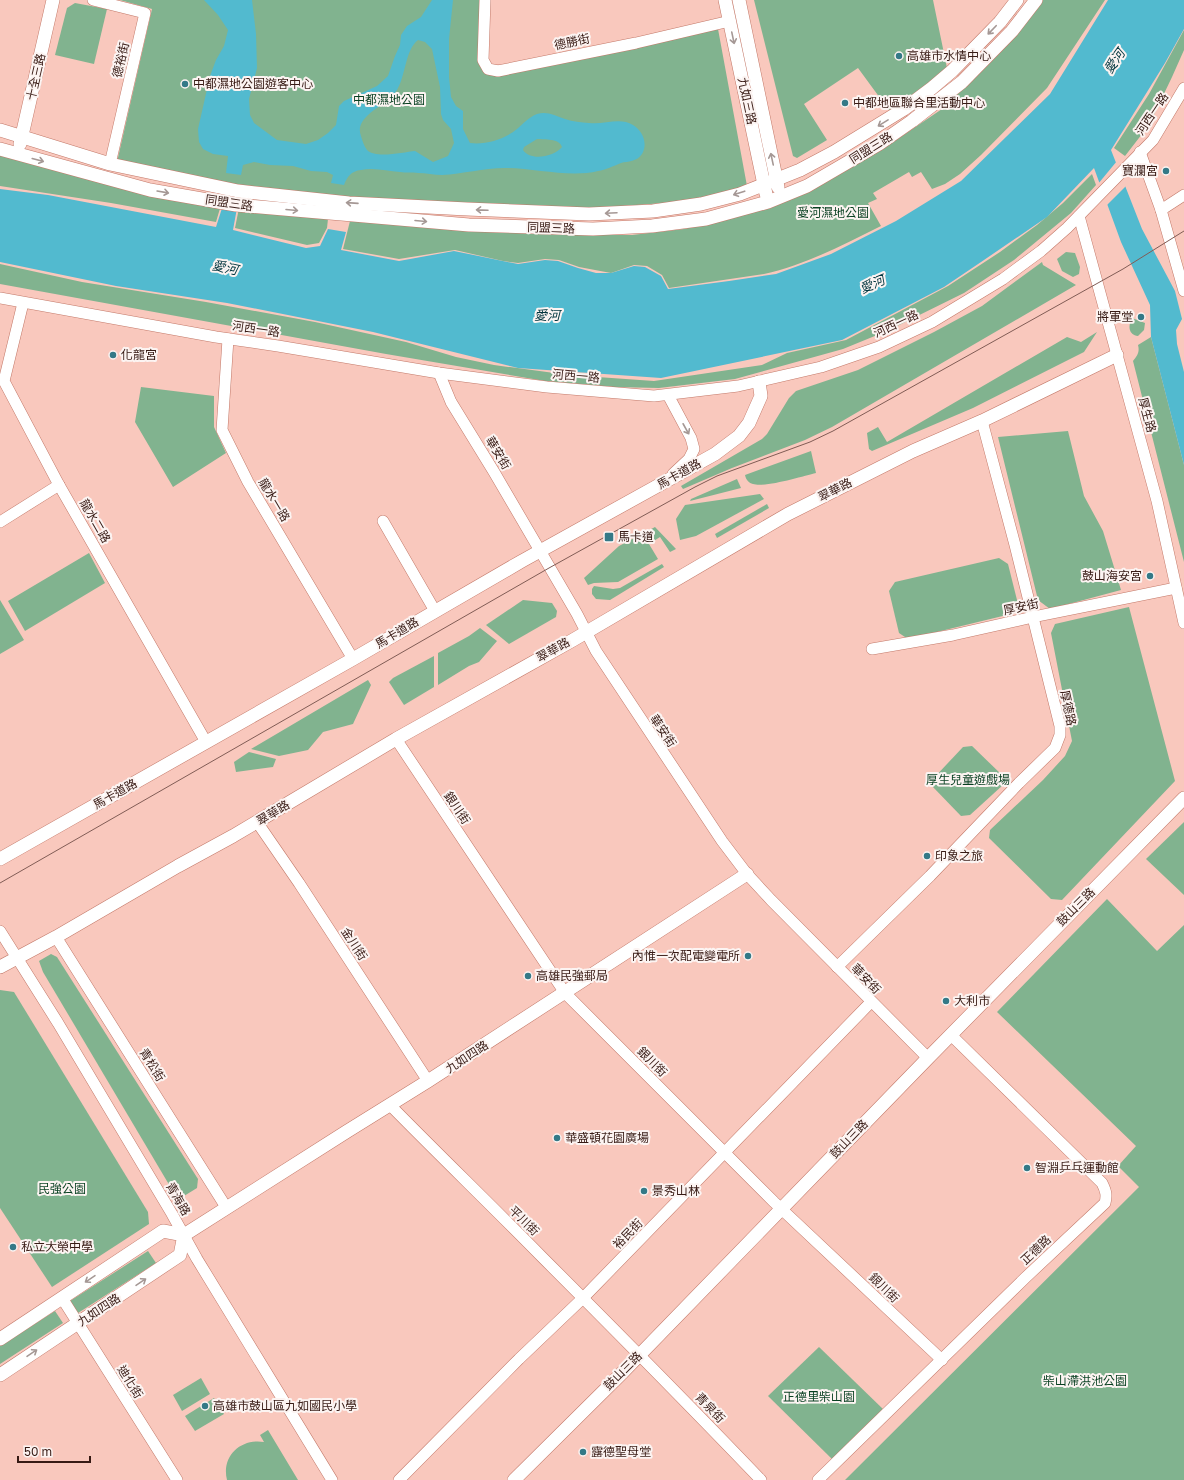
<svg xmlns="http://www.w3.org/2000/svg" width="1184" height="1480" font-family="'Golos Text','Noto Sans TC',sans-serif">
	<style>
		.green { fill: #81b38f }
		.water { fill: #52bacf; fill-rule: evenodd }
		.pier { fill: #f9c8bd }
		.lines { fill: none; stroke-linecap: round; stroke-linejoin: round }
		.minor-casing { stroke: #c37969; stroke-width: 12 }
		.tertiary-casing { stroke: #c37969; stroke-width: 14 }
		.minor { stroke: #fff; stroke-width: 11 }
		.tertiary { stroke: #fff; stroke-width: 13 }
		.tram { stroke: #815c55; stroke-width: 1 }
		.oneway { stroke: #a59895 }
		.poi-dot { fill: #347987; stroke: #fcf4f2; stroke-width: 1.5 }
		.labels { text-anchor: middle; stroke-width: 4; stroke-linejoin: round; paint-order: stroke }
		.street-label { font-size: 12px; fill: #371a14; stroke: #fcf4f2 }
		.poi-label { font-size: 12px; fill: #371a14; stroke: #fcf4f2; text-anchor: start }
		.park-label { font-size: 12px; fill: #073f20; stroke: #fcf4f2 }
		.water-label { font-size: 13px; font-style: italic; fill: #02353e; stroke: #fcf4f2 }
	</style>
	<rect width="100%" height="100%" fill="#f9c8bd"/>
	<g class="green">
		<path d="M120,0h365l3,69 230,-40 29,157 -56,15 -95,7 -249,-10 -109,-13 -121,-23 35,-153z"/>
		<path d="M754,0h179l14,68 -56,45 -33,-45 -54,36 23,36 -30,18 -4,-2z"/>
		<path d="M1042,0h63l-58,88 -66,67 -21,19 -15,10 -13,5 -11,-17 -9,5 -3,-5 -36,21 4,6 -9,4 13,23c-38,19 -76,39 -117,48l-95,14 -7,-13 -15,-9 -13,-1 -23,8 -32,-6 -20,-7 -14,-1 -27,4 -15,-2 -48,-11 -56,9 -56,-10 7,-28 236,14h46l52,-6 39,-9 130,-55 27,-14 62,-42 43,-41 34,-38z"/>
		<path d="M75,3l32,6 -13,55 -39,-9 12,-47z"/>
		<path d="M1184,30v20l-12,27 -23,48 -24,31 -11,-8 35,-54z"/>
		<path d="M0,152l221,53 -5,17 -105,-19 -111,-17z"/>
		<path d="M1092,174l4,11 -25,28 -57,47 -50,33 -77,38 -44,18 -108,30 -76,9 -45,-1 -69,-6 -159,-27 -386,-70v-20l82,18 124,20 109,20 91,20 50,15 38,8 75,10 85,6 108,-16 25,-12 59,-13 102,-54 52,-34 37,-27 26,-22z"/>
		<path d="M239,208l89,11 -1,9 -8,15 -12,2 -72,-17z"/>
		<path d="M1066,252l9,1 5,14 -1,7 -6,3 -11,-6 -5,-12z"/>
		<path d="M1042,262l1,3 33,20 -244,142 -27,13 -73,28 -49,21 -2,-3 81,-47 5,-5 22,-36 7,-7 62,-21 76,-38 48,-26z"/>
		<path d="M1132,318l13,5 -1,7 -6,6c-10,-1 -10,-11 -6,-18z"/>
		<path d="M1097,332l-13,20 -111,56 -101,43 -3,-2 -2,-16 11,-6 9,15 180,-105 14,5z"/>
		<path d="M1151,337l33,128v97l-51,-201c4,-5 7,-9 5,-16z"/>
		<path d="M141,387l73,9v31l12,26 -53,34 -38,-65z"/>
		<path d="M1068,431l16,65 19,35 18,59 -71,19 -12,-9 -40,-163z"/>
		<path d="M811,451l5,22c-13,3 -51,15 -63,11 -4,-1 -7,-4 -8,-9z"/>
		<path d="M737,479l4,9 -51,13 1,-2z"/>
		<path d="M760,494l4,5 -68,37 -16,4 -4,-21 9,-14z"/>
		<path d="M767,504l2,4 -52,30 -2,-4z"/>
		<path d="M655,527l21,22 -6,3 -10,-15 -11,7 9,15 -40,23 -24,1 -6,2 -4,-7 35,-32z"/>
		<path d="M89,553l16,30 -80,48 -17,-30z"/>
		<path d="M999,558l9,6 10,40 -3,9 -107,26 -9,-6 -10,-42 6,-9z"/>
		<path d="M662,564l2,3 -54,33 -14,-1 -4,-5v-5l2,-3 19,3 7,-1z"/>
		<path d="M0,600l24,40 -24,14z"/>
		<path d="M523,600l29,3 5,8 -1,6 -47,27 -23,-19z"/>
		<path d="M1129,607l46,174 -113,119 -11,-1 -62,-61 1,-8 53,-50 22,-24 7,-15 -21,-108 4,-9z"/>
		<path d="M480,628l17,13 -18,21 -10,4 -31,19v-32l31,-17z"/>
		<path d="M434,656v31l-30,18 -15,-23 4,-4z"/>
		<path d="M368,680l3,5 -18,39 -30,8 -15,18 -29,6 -28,-7z"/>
		<path d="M972,746l31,30v9l-33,30 -9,1 -29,-30v-6l31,-33z"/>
		<path d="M249,752l27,7 -3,8 -37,5 -2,-10z"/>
		<path d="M1184,822v73l-38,-36z"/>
		<path d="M1107,899l50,52 27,-26v555h-339l294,-293 -21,-21 18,-20 -139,-134z"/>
		<path d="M51,954l6,3 141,222 -1,9 -13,8 -10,-3 -131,-221 -4,-11z"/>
		<path d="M0,990l14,2 134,220 1,12 -97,63 -52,-79z"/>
		<path d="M148,1251l8,12 -78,50 -8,-12z"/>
		<path d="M55,1311l8,12 -63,41v-18z"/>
		<path d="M819,1347l65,63 -51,50 -65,-64z"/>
		<path d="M201,1378l9,16 -28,17 -9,-16z"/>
		<path d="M214,1398l10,16 -29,17 -10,-15z"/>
		<path d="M268,1430l30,50h-71c-6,-24 14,-42 37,-38l-4,-7z"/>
	</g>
	<g class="water">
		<path d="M204,0h48l4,34 1,34 -8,31 1,16 4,8 23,17 29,4 12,-4 10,-7 8,-8 3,-19 5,-5 33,-15 11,-10 7,-20 5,-11 1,-10 6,-9 14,-9 11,-17h21l-4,39v38l2,20 5,9 7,5v18l7,14c16,2 35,-4 47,-14 6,-5 12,-12 20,-15 11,-3 18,2 28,5 8,3 16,3 24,4 15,2 31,-6 44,2 10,6 15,19 9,29 -5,8 -14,7 -21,9 -8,3 -15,7 -23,8 -28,7 -64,-3 -93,-3 -22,0 -42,6 -63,7 -8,0 -16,-2 -24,-2 -6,-1 -12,0 -18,-1 -13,-1 -26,-5 -39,-2 -10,1 -14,7 -17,15l-13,-2 2,-8 -6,-3 -16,-1 -18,-5 -23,-1 -16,-3 -11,3 -2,10 -15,-2 2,-17 -15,-2 -10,-5 -4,-7 -1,-13 12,-53 6,-16 8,-14 4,-16 -10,-15zM418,40l7,2 7,7 8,38 1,27 2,6 8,9 3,14 -6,13 -15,6 -18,-11c-11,1 -39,8 -48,-1 -3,-4 -5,-10 -6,-14 -3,-8 0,-14 6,-20 9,-9 22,-14 30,-26 9,-15 8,-40 21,-50zM537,139c8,1 22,-1 25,8 -7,9 -31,15 -39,3l1,-3z"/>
		<path d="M1108,0h76v29l-19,34 -54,87 31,79 33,62 7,28 -6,11 1,14 7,28v93l-33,-128 -1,-32 -29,-63 -27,-74 -47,49 -63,43 -40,27 -102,53 -181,38 -143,-10 -145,-36 -146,-29 -111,-17 -116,-24v-73l48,6 168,32 7,-22 14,3 -4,22 73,18 14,-2 8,-17 18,3 -5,18 58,11 55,-10 64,13 27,-4 13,1 20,7 18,5h15l23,-7 11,1 16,9 7,13 61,-8 47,-7 55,-20 65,-33 65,-40 89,-87z"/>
	</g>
	<path class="pier" d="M1117,161l10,24 -21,21 -8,-22z"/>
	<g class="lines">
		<defs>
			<g id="minor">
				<path d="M93,0l52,13 -35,151"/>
				<path d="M485,0l-2,60 5,9 10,2 138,-28 94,-22"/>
				<path d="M1140,152l21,58 23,81"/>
				<path d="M1161,210l23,-15"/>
				<path d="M1079,216l78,285 27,122"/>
				<path d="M0,298l216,39 62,9 161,27 108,14 107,9 84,-10 83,-19 58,-20 53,-25 71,-43 38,-28 26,-23 86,-88 31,-52"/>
				<path d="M23,303l-19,78 55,104 147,257"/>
				<path d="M228,339l-6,91 26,52 105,177"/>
				<path d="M439,373l12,29 43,70 83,142 19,37 126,190 25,33 24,26 157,158"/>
				<path d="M668,395l23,43 3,11 -5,10 -16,15"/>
				<path d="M383,521l52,90"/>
				<path d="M0,522l59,-37"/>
				<path d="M872,649l81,-14 80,-18 143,-29"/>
				<path d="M396,739l169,254 209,209 168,158"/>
				<path d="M257,822l42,61 129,198"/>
				<path d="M0,931l58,92 114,191 25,45 135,221"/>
				<path d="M56,937l170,270"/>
				<path d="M837,967l93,-91 89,-93 36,-35 5,-13v-9l-45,-181 -33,-124"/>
				<path d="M390,1105c50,51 102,101 152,152 74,74 147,148 219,223"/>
				<path d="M62,1298l115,182"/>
				<path d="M399,1480l120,-121 64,-61 288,-296"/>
				<path d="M818,1480l207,-202 80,-75c2,-8 1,-12 -3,-20l-151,-148"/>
			</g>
			<g id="tertiary">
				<path d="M725,0l41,194"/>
				<path d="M739,0l39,187"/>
				<path d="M0,130l110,34 128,27 111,12 118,6 122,5 64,-3 48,-7 39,-10 60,-24 34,-18 70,-43 28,-21 20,-17 48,-49 17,-22"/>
				<path d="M20,144l33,-144"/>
				<path d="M0,149l150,41 86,15 233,20 124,4 59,-3 54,-7 62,-17 39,-16 72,-42 33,-23 50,-39 50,-51 24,-31"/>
				<path d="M0,859l353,-200 169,-98 193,-107 24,-18 10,-13 12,-27 -2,-14"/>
				<path d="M0,967l56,-30 122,-71 55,-30 163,-97 177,-99 215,-126 125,-63 69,-30 135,-66"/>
				<path d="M0,1339l163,-108 21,4 162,-103 82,-51 319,-207"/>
				<path d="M0,1375l180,-120 4,-20"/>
				<path d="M514,1480l108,-107 306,-315 256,-260"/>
			</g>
		</defs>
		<use href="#minor" class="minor-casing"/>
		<use href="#tertiary" class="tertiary-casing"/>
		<use href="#minor" class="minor"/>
		<use href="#tertiary" class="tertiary"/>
		<path class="tram" d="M0,883l549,-315 146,-81 22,-11 93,-34 23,-11 290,-162 61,-38"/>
	</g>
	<defs><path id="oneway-shaft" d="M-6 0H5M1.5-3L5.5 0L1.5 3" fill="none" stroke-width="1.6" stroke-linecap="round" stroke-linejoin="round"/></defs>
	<g class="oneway">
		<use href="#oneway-shaft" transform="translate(992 30) rotate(134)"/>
		<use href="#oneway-shaft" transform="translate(733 38) rotate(78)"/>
		<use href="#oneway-shaft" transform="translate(883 123) rotate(148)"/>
		<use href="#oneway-shaft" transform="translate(772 159) rotate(-102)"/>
		<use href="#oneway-shaft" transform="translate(38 160) rotate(15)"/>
		<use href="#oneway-shaft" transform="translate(163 192) rotate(10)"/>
		<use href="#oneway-shaft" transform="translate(739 193) rotate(162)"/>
		<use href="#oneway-shaft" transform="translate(352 203) rotate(-176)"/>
		<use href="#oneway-shaft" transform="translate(292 210) rotate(5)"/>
		<use href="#oneway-shaft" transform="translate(482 210) rotate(-178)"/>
		<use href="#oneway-shaft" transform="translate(611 213) rotate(177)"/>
		<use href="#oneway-shaft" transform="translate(421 221) rotate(5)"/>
		<use href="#oneway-shaft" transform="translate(686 429) rotate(61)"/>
		<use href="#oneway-shaft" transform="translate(90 1279) rotate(146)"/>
		<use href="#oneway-shaft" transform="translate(141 1282) rotate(-34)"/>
		<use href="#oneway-shaft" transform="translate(32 1353) rotate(-34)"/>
	</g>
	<g class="poi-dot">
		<circle cx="899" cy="56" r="4"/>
		<circle cx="185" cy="84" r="4"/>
		<circle cx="845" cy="103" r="4"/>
		<circle cx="1166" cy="171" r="4"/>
		<circle cx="1141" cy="317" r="4"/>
		<circle cx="113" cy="355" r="4"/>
		<rect x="604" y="532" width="10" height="10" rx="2"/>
		<circle cx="1150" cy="576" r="4"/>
		<circle cx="927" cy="856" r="4"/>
		<circle cx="748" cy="956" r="4"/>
		<circle cx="528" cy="976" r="4"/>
		<circle cx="946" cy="1001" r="4"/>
		<circle cx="557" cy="1138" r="4"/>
		<circle cx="1027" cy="1168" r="4"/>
		<circle cx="644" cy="1191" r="4"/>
		<circle cx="13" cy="1247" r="4"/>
		<circle cx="205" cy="1406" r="4"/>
		<circle cx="583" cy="1452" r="4"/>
	</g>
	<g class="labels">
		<g class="street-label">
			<text transform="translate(572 42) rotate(-12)" y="4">德勝街</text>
			<text transform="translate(121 60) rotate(-77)" y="4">德裕街</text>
			<text transform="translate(36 77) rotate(-77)" y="4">十全三路</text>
			<text transform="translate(747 101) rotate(78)" y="4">九如三路</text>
			<text transform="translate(1152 114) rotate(-56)" y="4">河西一路</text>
			<text transform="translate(871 148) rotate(-32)" y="4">同盟三路</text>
			<text transform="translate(229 203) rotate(8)" y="4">同盟三路</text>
			<text transform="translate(551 228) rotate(2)" y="4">同盟三路</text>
			<text transform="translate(896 324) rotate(-25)" y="4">河西一路</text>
			<text transform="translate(256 329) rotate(8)" y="4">河西一路</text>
			<text transform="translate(576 376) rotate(5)" y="4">河西一路</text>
			<text transform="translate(1147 415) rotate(75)" y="4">厚生路</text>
			<text transform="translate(498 453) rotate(59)" y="4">華安街</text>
			<text transform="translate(679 474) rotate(-29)" y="4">馬卡道路</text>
			<text transform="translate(835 490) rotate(-27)" y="4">翠華路</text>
			<text transform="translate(274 500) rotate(59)" y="4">龍水一路</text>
			<text transform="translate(95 521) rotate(60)" y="4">龍水二路</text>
			<text transform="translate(1021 607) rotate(-12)" y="4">厚安街</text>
			<text transform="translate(397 633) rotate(-31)" y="4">馬卡道路</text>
			<text transform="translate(553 650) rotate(-29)" y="4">翠華路</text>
			<text transform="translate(1068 708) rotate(78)" y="4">厚德路</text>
			<text transform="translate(663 731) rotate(56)" y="4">華安街</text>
			<text transform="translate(115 794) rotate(-29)" y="4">馬卡道路</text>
			<text transform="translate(457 808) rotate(56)" y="4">銀川街</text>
			<text transform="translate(273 813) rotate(-31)" y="4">翠華路</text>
			<text transform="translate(1076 907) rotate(-45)" y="4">鼓山三路</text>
			<text transform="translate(354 944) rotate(57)" y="4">金川街</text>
			<text transform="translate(866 979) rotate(46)" y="4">華安街</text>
			<text transform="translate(467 1057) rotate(-33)" y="4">九如四路</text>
			<text transform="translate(652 1062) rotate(45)" y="4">銀川街</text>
			<text transform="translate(152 1065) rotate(58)" y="4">青松街</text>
			<text transform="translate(849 1139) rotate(-46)" y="4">鼓山三路</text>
			<text transform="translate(178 1199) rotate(60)" y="4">青海路</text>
			<text transform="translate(524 1221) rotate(44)" y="4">平川街</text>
			<text transform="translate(628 1234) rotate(-46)" y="4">裕民街</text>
			<text transform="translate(1036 1250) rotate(-43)" y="4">正德路</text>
			<text transform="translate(884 1288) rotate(44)" y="4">銀川街</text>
			<text transform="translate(99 1310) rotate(-33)" y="4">九如四路</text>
			<text transform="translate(623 1371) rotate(-45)" y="4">鼓山三路</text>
			<text transform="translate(130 1382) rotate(58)" y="4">迪化街</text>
			<text transform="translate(710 1408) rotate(46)" y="4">青泉街</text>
		</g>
		<g class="poi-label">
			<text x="907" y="60">高雄市水情中心</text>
			<text x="193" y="88">中都濕地公園遊客中心</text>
			<text x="853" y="107">中都地區聯合里活動中心</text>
			<text x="1158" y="175" text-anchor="end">寶瀾宮</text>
			<text x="1133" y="321" text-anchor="end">將軍堂</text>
			<text x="121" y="359">化龍宮</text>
			<text x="618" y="541">馬卡道</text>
			<text x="1142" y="580" text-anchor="end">鼓山海安宮</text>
			<text x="935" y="860">印象之旅</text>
			<text x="740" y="960" text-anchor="end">內惟一次配電變電所</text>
			<text x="536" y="980">高雄民強郵局</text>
			<text x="954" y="1005">大利市</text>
			<text x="565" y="1142">華盛頓花園廣場</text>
			<text x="1035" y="1172">智淵乒乓運動館</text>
			<text x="652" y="1195">景秀山林</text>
			<text x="21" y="1251">私立大榮中學</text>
			<text x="213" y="1410">高雄市鼓山區九如國民小學</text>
			<text x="591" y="1456">露德聖母堂</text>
		</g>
		<g class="park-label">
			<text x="389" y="104">中都濕地公園</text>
			<text x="833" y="217">愛河濕地公園</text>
			<text x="968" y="784">厚生兒童遊戲場</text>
			<text x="62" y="1193">民強公園</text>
			<text x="1085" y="1385">柴山滯洪池公園</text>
			<text x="819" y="1401">正德里柴山園</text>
		</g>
		<g class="water-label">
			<text transform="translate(1114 61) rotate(-55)" y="5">愛河</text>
			<text transform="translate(225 267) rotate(12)" y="5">愛河</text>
			<text transform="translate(872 284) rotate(-24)" y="5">愛河</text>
			<text x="547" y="320">愛河</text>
		</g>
	</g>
	<path d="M18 1456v6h72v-6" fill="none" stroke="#371a14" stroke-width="2"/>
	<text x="24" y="1456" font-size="12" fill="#371a14" stroke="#fcf4f2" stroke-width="3" paint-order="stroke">50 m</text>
</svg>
